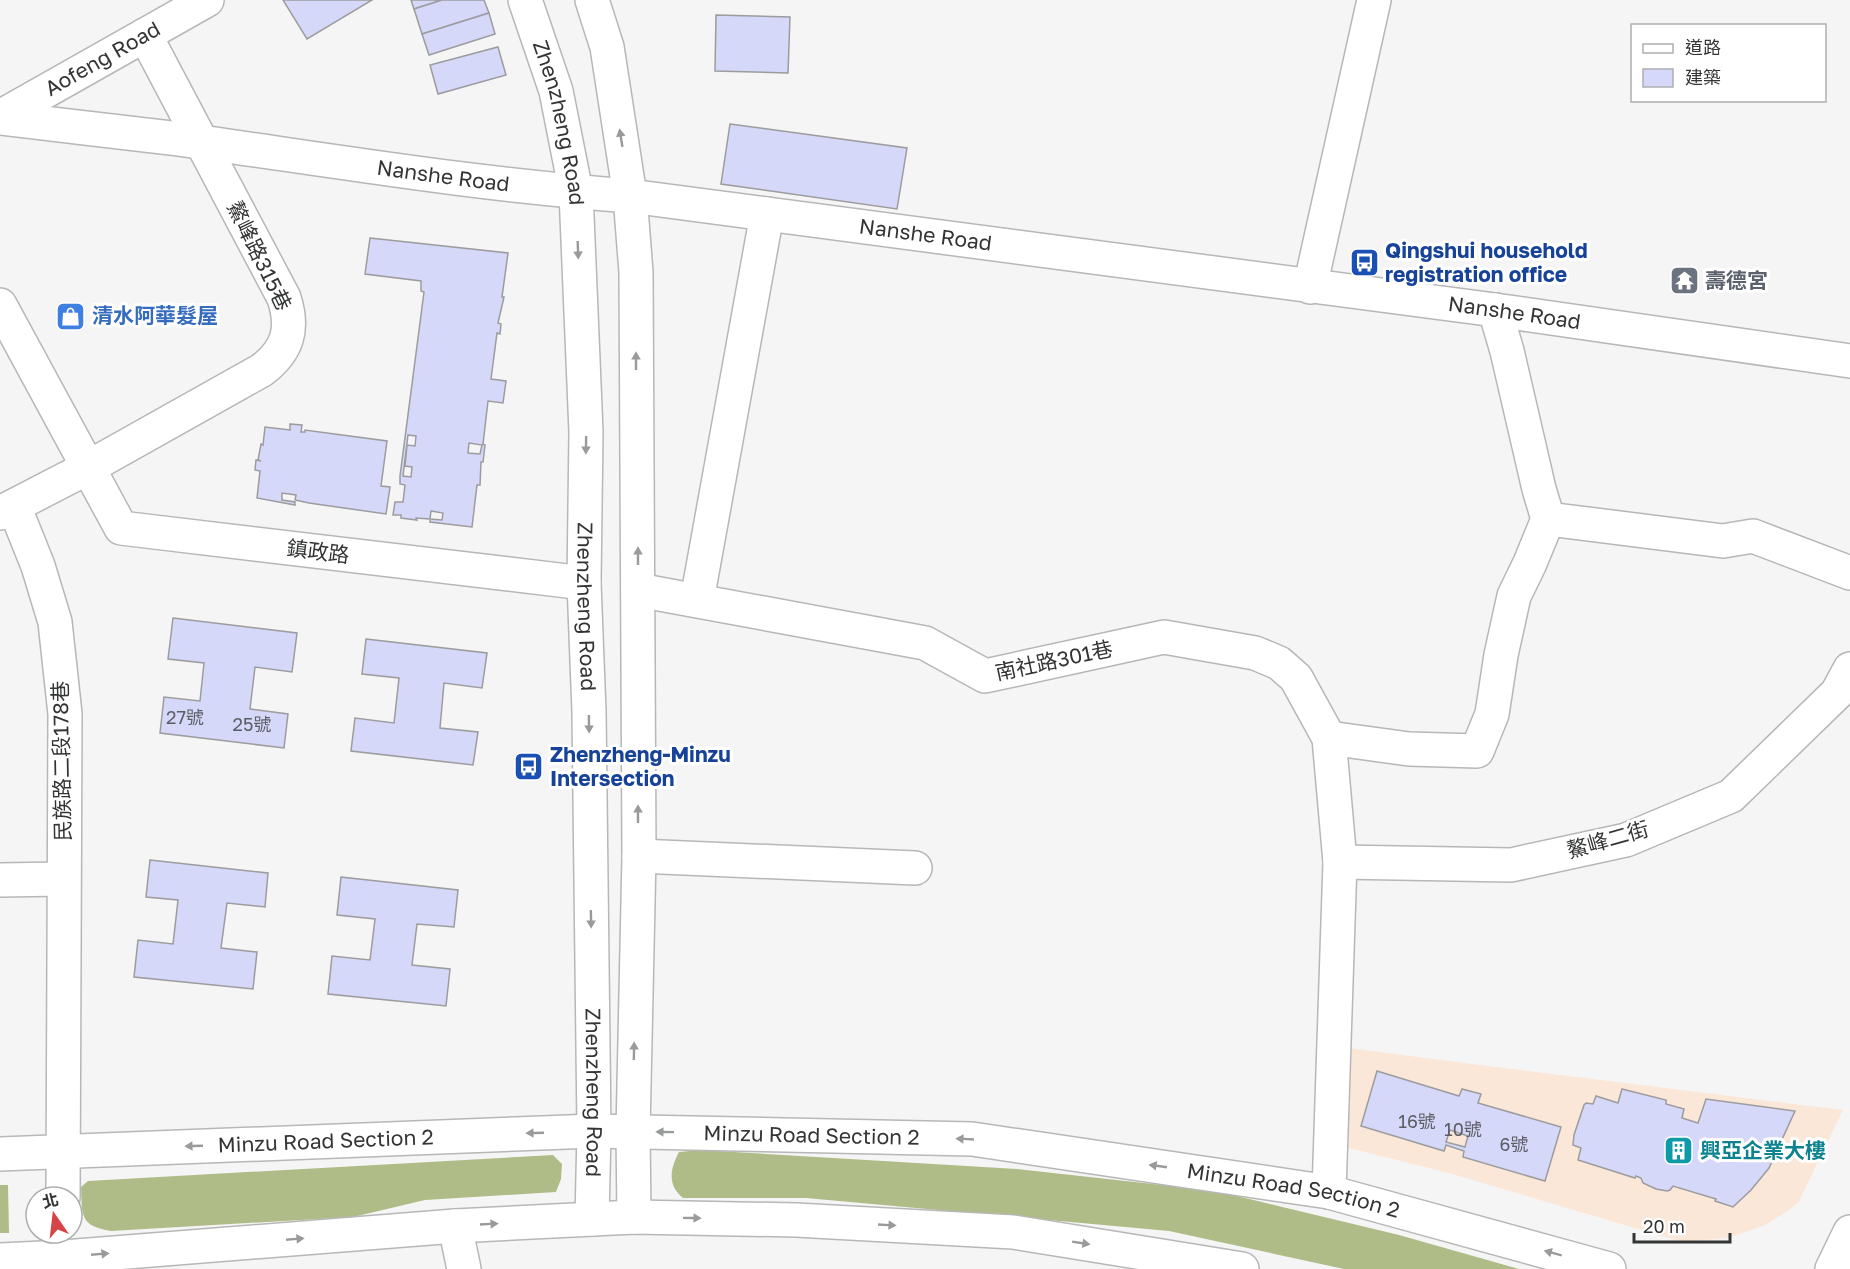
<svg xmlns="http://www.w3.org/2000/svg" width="1850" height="1269" font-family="'Golos Text','Noto Sans TC',sans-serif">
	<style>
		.commercial { fill: #fae7d7 }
		.forest { fill: #b0bc87 }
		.building { fill: #d5d8f8; stroke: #9c9c9e; stroke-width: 1.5; fill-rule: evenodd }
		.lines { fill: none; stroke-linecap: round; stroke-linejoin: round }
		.minor-casing { stroke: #b7b7b8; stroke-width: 36 }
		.major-casing { stroke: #b7b7b8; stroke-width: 36 }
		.minor { stroke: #fff; stroke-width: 33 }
		.major { stroke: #fff; stroke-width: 33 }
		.oneway { fill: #999a9a }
		.labels { text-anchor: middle; stroke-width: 6; stroke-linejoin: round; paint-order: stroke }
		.number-label { font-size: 18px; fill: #5c5d65 }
		.street-label { font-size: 21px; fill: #333434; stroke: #fff }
		.transit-label { font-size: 21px; font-weight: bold; fill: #164399; stroke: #fff; text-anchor: start }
		.worship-label { font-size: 21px; font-weight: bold; fill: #5b616d; stroke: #fff; text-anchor: start }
		.shop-label { font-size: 21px; font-weight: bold; fill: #366cbe; stroke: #fff; text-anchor: start }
		.culture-label { font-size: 21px; font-weight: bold; fill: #0d838f; stroke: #fff; text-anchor: start }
	</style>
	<rect width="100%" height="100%" fill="#f5f5f6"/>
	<path class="commercial" d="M1349,1048l123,16 371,46 -44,91 -11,10 -25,15 -36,12 -45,4 -233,-69 -100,-25z"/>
	<g class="forest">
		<path d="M700,1150l317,19 199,22 183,44 120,34h-175l-175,-38 -363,-33h-123c-16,-13 -13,-29 -4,-46z"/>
		<path d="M553,1155l9,9 -1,15 -5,13 -131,8 -72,17 -242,14c-31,-5 -29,-15 -30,-44l7,-6z"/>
		<path d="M0,1185h8l1,48h-9z"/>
	</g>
	<g class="building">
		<path d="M283,0h89l-65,39z"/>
		<path d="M411,0h31l-28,9z"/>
		<path d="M442,0h42l5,13 -67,21 -8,-25z"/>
		<path d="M489,13l6,21 -66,21 -7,-21z"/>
		<path d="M716,15l74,2 -2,56 -73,-2z"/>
		<path d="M498,47l8,28 -68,19 -8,-29z"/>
		<path d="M730,124l177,24 -10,61 -176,-25z"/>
		<path d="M370,238l138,15 -6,44h2l-6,26 3,1 -1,10 -3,-1 -6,46 15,2 -3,22 -15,-2 -5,43 2,1 -2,17h-2l-1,23h-3l-5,42 -42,-5v-3l-14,-1 1,2 -16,-2v-3h-8l2,-13h8l2,-17 -5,-1v-8l24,-184 -3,-1v-10l-56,-7zM408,435l8,1 -1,10 -8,-1 -2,21 7,1 -1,10 -8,-1zM469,443l13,2 -2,9 -12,-1zM431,511l12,2 -1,7 -12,-1z"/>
		<path d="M290,424l12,1 -1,7h4v-2l82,11 -6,45 9,1 -4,27 -77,-11 -14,-3 1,-5 -14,-2v7l13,2v3l-38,-7 3,-27 -5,-1 1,-10 5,1 -3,-1 3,-16 2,1 2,-18 25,3z"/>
		<path d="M173,618l124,15 -5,39 -37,-5 -5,42 38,5 -4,34 -124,-15 4,-36 36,4 4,-38 -36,-4z"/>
		<path d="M366,639l121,14 -5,35 -38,-5 -4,45 38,4 -5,33 -122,-14 4,-33 39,5 5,-45 -37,-4z"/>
		<path d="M150,860l118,13 -3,34 -38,-4 -6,45 36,4 -4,37 -119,-12 4,-37 35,4 5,-44 -32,-3z"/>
		<path d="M341,877l117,13 -4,37 -37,-3 -5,41 38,4 -4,37 -118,-12 4,-38 38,4 5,-41 -38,-4z"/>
		<path d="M1377,1071l82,25 3,-7 19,5 -3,9 83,24 -16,54 -82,-24 1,-6 -18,-6 -2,6 -83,-25zM1450,1130l18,6 -3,11 -19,-5z"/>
		<path d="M1622,1089l44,11v4l18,5 -2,9 16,5 8,-24 89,12 -26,57 -18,22 -18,17 -18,-6 1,-2 -43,-13 -3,4 -3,1 -11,-2 -13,-6 -2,-5 -5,-2 -1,2 -57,-18 3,-12 -8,-3 1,-10 10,-30 2,-2 7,1 3,-8 22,7z"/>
	</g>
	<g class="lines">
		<defs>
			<g id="minor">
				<path id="s1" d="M525,0l31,91 20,101 10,240 -2,151 5,129 5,419 -2,88"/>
				<path d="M592,0l15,47 23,149 6,76 3,584 -6,275 1,86"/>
				<path id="s2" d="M0,117l207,-117"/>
				<path id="s3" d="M0,118c57,7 114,13 171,20 153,21 305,47 459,58l865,114 355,51"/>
				<path d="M1310,287l64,-287"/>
				<path d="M0,305l121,223 463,55"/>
				<path d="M14,506l24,60 17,56 10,92 -2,483"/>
				<path d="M0,513l89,-46 173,-97c26,-20 32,-41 22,-72l-139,-263"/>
				<path d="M1548,519l175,22 30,-5 97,37"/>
				<path d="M638,590l287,53 60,33 179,-39 91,16 24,10 17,15 33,60 11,124 -11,330"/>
				<path d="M697,600l70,-386"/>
				<path d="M1329,738l80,11 68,2 15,-37 9,-59 13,-59 16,-33 18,-44 -9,-30 -32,-138 -12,-41"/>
				<path d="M639,856l276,12"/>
				<path d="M1340,862l171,3 115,-25 105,-44 106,-103 13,-24"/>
				<path d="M0,880l63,-1"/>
				<path id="s4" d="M0,1154l594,-23 378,8 357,53 280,77"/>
				<path d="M455,1226l9,43"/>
				<path d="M0,1260l64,-3 391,-31 179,-9 162,3 217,12 229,37"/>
			</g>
			<path id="major" d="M1832,1269l18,-37"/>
		</defs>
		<use href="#minor" class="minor-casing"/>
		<use href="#major" class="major-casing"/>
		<use href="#minor" class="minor"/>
		<use href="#major" class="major"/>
	</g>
	<defs><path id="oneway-solid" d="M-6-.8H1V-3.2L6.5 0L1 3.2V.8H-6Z" transform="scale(1.5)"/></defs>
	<g class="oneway">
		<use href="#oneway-solid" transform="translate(621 138) rotate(-99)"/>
		<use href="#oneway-solid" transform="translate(578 250) rotate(88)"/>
		<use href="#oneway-solid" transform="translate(636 361) rotate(-90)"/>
		<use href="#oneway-solid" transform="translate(586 445) rotate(91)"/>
		<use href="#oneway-solid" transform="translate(638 556) rotate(-90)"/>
		<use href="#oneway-solid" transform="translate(589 724) rotate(89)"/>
		<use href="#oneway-solid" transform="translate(638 814) rotate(-90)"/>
		<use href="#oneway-solid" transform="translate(591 919) rotate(89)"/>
		<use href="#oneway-solid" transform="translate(634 1051) rotate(-89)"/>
		<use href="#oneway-solid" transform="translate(665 1132) rotate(-179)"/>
		<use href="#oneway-solid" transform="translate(535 1133) rotate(178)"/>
		<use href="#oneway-solid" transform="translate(965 1139) rotate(-177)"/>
		<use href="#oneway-solid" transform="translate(194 1146) rotate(178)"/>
		<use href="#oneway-solid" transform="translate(1158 1166) rotate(-172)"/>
		<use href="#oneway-solid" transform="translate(692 1218) rotate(1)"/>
		<use href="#oneway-solid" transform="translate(489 1224) rotate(-3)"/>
		<use href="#oneway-solid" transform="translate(887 1225) rotate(3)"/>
		<use href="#oneway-solid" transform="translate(295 1239) rotate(-5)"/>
		<use href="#oneway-solid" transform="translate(1081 1243) rotate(9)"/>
		<use href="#oneway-solid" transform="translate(1553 1253) rotate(-165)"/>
		<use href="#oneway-solid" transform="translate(100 1254) rotate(-5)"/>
	</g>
	<defs>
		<symbol id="bus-square" viewBox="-11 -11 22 22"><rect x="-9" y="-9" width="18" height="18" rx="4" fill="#1a4fb4" stroke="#fff"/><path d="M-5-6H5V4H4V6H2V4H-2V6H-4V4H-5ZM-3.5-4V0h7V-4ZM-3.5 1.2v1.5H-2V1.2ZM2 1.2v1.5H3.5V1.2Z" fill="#fff"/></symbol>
		<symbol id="temple-square" viewBox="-11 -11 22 22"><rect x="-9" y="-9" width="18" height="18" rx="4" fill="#6b7280" stroke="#fff"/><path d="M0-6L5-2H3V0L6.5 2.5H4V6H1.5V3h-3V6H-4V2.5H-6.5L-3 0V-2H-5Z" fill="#fff"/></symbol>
		<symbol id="shop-square" viewBox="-11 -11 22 22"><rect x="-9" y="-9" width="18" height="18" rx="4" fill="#3f7fe0" stroke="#fff"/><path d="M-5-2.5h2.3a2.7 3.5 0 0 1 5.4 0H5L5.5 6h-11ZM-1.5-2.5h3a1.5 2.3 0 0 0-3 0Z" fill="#fff"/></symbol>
		<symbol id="building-square" viewBox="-11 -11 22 22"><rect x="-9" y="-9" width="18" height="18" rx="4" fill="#0f9aa8" stroke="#fff"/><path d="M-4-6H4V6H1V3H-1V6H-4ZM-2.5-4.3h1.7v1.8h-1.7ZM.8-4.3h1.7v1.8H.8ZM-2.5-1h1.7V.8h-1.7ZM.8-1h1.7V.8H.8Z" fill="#fff"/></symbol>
	</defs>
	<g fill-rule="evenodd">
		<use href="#bus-square" x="1348" y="246" width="33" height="33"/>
		<use href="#temple-square" x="1668" y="264" width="33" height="33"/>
		<use href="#shop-square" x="54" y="300" width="33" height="33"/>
		<use href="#bus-square" x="512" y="750" width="33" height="33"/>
		<use href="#building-square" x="1662" y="1134" width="33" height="33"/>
	</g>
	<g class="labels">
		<g class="number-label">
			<text x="185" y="724">27號</text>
			<text x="252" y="731">25號</text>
			<text x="1417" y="1128">16號</text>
			<text x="1463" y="1136">10號</text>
			<text x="1514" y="1151">6號</text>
		</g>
		<g class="street-label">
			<text dy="7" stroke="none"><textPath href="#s2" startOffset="118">Aofeng Road</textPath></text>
			<text dy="7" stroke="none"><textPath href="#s1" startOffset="128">Zhenzheng Road</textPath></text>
			<text dy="7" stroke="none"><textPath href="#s3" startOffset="447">Nanshe Road</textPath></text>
			<text dy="7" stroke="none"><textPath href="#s3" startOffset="933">Nanshe Road</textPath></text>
			<text transform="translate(259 256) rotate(64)" y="7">鰲峰路315巷</text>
			<text dy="7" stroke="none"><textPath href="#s3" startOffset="1527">Nanshe Road</textPath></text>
			<text transform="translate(318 552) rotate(7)" y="7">鎮政路</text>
			<text dy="7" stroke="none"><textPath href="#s1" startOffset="614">Zhenzheng Road</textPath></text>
			<text transform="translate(1054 661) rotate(-12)" y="7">南社路301巷</text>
			<text transform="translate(62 761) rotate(-91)" y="7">民族路二段178巷</text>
			<text transform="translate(1608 840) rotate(-16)" y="7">鰲峰二街</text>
			<text dy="7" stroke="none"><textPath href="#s1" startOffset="1100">Zhenzheng Road</textPath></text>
			<text dy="7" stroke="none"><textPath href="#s4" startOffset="812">Minzu Road Section 2</textPath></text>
			<text dy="7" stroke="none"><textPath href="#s4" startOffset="326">Minzu Road Section 2</textPath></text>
			<text dy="7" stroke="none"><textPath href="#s4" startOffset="1298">Minzu Road Section 2</textPath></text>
		</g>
		<g class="transit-label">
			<text x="1385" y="258">Qingshui household<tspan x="1385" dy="24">registration office</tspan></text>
			<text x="550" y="762">Zhenzheng-Minzu<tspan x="550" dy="24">Intersection</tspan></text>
		</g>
		<g class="worship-label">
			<text x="1705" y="288">壽德宮</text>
		</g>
		<g class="shop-label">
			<text x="92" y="323">清水阿華髮屋</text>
		</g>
		<g class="culture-label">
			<text x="1700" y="1158">興亞企業大樓</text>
		</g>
	</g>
	<rect x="1631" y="24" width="195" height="78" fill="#ffffff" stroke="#adaeae" stroke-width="1.5"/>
	<rect x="1643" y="44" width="30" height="9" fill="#ffffff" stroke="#adaeae" stroke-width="1.5"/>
	<text x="1685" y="54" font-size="18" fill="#333434">道路</text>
	<rect x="1643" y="69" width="30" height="18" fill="#d5d8f8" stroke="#adaeae" stroke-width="1.5"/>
	<text x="1685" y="84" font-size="18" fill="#333434">建築</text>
	<g transform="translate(54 1215) rotate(346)"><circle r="28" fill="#ffffff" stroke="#adaeae" stroke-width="1.5"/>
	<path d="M0-4.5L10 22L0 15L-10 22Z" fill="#d54548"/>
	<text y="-9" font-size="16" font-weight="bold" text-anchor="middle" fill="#333434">北</text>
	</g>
	<path d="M1634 1233v9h96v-9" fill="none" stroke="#333434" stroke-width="3"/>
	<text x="1643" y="1233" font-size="18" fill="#333434" stroke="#ffffff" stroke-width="4.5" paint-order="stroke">20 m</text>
</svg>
